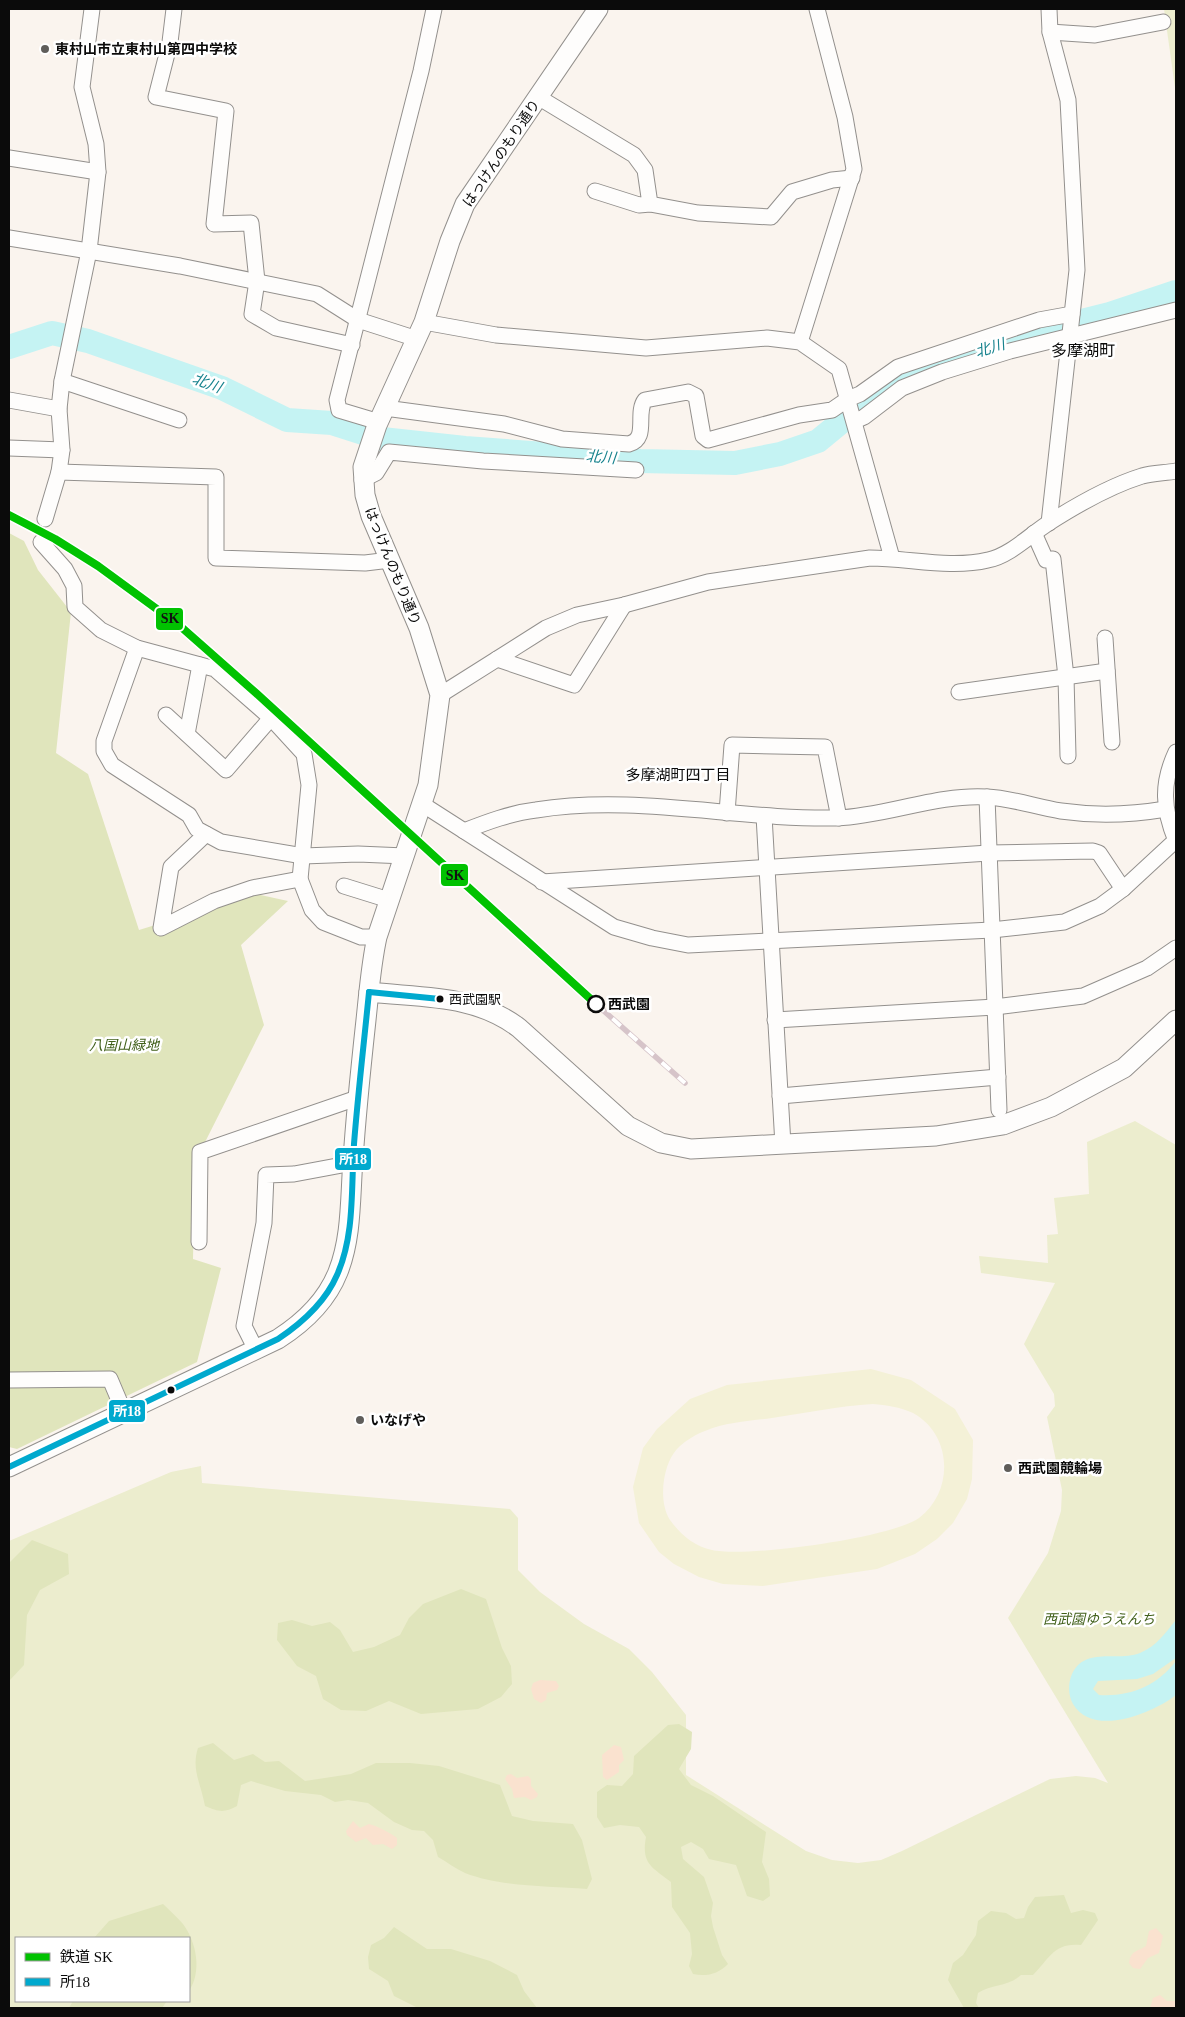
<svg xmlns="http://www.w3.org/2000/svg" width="1185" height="2017" font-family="'Times New Roman','Noto Sans JP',serif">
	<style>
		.green { fill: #ecedce; fill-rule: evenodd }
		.forest { fill: #e0e5bc }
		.sand { fill: #fae2cf }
		.pitch { fill: #f4f1d7; fill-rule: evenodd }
		.water { fill: #c5f3f3 }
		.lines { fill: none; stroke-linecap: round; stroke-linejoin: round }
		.river { stroke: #c5f3f3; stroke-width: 24 }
		.minor-casing { stroke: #93908d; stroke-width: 17 }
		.tertiary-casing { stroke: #93908d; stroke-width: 21 }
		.minor { stroke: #fefdfc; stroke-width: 15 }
		.tertiary { stroke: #fefdfc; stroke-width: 19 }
		.rail-casing { stroke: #d6c4c9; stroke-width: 5.5 }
		.rail { stroke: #fff; stroke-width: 4; stroke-dasharray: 11; stroke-linecap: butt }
		.bus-1-casing { stroke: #fff; stroke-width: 10 }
		.bus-1 { stroke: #00a9ce; stroke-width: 6 }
		.rail-1-casing { stroke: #fff; stroke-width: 11 }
		.rail-1 { stroke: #01c201; stroke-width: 8 }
		.poi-dot { fill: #5f5d5a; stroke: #fff; stroke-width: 2 }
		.bus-dot { fill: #0b0b0b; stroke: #fff; stroke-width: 2 }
		.stop-dot { fill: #fff; stroke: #0b0b0b; stroke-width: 2.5 }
		.labels { text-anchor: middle; stroke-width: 5; stroke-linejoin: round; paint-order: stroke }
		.bus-label { font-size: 13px; fill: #0b0b0b; stroke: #fff; text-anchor: start }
		.poi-label { font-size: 14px; font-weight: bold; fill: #0b0b0b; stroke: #fff; text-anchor: start }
		.street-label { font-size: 14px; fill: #0b0b0b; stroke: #fff }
		.stop-label { font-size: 14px; font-weight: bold; fill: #0b0b0b; stroke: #fff; text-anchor: start }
		.park-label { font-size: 14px; font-style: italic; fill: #42611c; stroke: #fff }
		.water-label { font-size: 15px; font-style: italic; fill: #16828d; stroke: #fff }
		.neighbourhood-label { font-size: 15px; fill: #0b0b0b; stroke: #fff }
		.quarter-label { font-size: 16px; fill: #0b0b0b; stroke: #fff }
		.line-badge { stroke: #fff; stroke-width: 2 }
		.badge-label { font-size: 14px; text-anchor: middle; font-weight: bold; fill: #fff }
		.pale-badge-label { font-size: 14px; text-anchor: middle; font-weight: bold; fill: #111 }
	</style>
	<rect width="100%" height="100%" fill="#faf4ee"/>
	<g class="green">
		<path d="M1164,9h12v86z"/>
		<path d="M1135,1121l41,24v863h-1167v-467l162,-69 30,-6 1,17 308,26 8,9v52l22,22 44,32 45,25 23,23 34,43v60l120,76 26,9 26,3 23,-3 21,-9 148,-72 26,-3 19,2 13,5 -100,-165 40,-65 13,-42 1,-21 -15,-73 8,-11 -1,-12 -30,-50 31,-61 -74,-10 -2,-17 69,7 -1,-28 11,-1 -4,-36 35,-4 -2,-52zM16,1938h173v63h-173z"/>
	</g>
	<g class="forest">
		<path d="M9,533l15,8 14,29 33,42 -15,141 32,21 51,156 117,-36 32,7 -47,44 23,80 -69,137 -2,97 28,9 -24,94 -180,87 -8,-2z"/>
		<path d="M32,1540l36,14 1,20 -29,16 -13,25 -3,50 -15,16 1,-119z"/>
		<path d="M461,1589l25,10 16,49 9,18 1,18 -11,13 -23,12 -57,5 -32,-13 -23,10 -25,-1 -18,-11 -7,-23 -19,-10 -20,-26 1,-17 14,-3 20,6 18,-4 10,8 13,22 21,-5 26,-12 9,-17 14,-14z"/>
		<path d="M679,1724l13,8 -1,17 -12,20 12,16 22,11 53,36 -4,30 7,17 1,17 -7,5 -16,-5 -11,-31 -27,-6 -6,-10 -12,-7 -10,5 2,12 21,18 9,26 -2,13 2,11 9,28 6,9c-10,10 -21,13 -35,10l-4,-8 3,-12 -2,-21 -18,-26 -1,-25c-19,-15 -30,-18 -25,-45l-7,-10 -19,-2 -16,3 -7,-11v-25l10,-7 15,1 11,-12 1,-18 34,-31z"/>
		<path d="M213,1743l21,17 19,-6 12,8 14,-1 26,20 46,-7 25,-11h34l29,3 61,19 12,31 21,5 40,3 9,16 10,39 -5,10c-39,-3 -86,-2 -122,-16 -9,-4 -18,-11 -27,-16l-5,-17 -9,-9 -12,-1 -18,-8 -26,-19 -20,-3 -13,2 -14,-7 -36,-4 -34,-10 -10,4 -4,21c-13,7 -18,6 -32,0 -4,-22 -14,-37 -7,-58z"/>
		<path d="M1064,1895l7,18 12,-3 12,3 3,7 -17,25c-27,-3 -32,14 -48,30h-12c-13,12 -29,9 -43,18l-2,10 3,5h-15l-16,-28 5,-17 10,-8 13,-20 2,-14 13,-10 15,2 10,6 8,-1 4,-11 7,-10z"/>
		<path d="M163,1904c7,7 14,13 20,20 14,19 19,48 6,67v-53h-95l15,-17z"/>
		<path d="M394,1927l33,22h24l39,12 27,14 7,16 13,17h-119l-24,-12 -6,-15 -19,-12 -1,-12 3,-12 13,-7z"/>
		<path d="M73,2001h94l-5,7h-93z"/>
	</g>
	<g class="sand">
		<path d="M540,1680l16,1 3,5 -2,4 -10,3 -1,7 -5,3 -7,-4 -3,-10 2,-6z"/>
		<path d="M614,1745l7,2 3,13 -5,5v7l-12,8 -4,-3 -1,-22z"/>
		<path d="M511,1774l6,4 11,-2 3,3v7l7,8 -1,3 -6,3 -6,-3 -11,1 -2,-9 -7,-10 2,-4z"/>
		<path d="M353,1821l7,7 9,-4c8,2 22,9 28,14v7l-5,4 -9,-5 -10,1 -7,-7 -10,4 -9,-7 -1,-4z"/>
		<path d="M1156,1928l7,8 -4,17 -11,5 -8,11 -7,-1 -4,-5c2,-13 8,-11 17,-17l3,-15z"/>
		<path d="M1160,1995l7,6h8v7h-25l3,-10z"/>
	</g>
	<path class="pitch" d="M871,1369l40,11 44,29 18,31 -1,39 -5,20 -14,24 -16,16 -22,15 -38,15 -114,17 -40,-2 -24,-7 -25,-13 -15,-12 -20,-29 -6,-36 10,-39 14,-19 33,-30 37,-14zM873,1404c13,1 27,3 40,9 40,22 41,79 6,105 -28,20 -173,40 -207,32 -17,-3 -32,-16 -42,-30 -7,-11 -8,-27 -6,-40 2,-12 6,-25 16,-34 7,-6 16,-12 25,-15 21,-9 45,-10 67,-13 33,-5 67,-12 101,-14z"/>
	<path class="water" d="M1176,1620v38l-3,2 -20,14 -16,5 -39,2 -5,8 6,6c31,2 58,-9 77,-34v34c-23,18 -83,43 -103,9 -5,-9 -5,-21 -1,-30 13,-28 46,-12 68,-21 17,-7 25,-20 36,-33z"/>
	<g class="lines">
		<path class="river" d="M9,347l43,-14 36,8 134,47 65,32 45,3 50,16 83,9 175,13 95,2 45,-9 38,-13 79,-65 120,-39 93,-23 66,-22"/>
		<defs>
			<g id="minor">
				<path d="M174,9l-4,33 -14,55 70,14 -12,113 37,-1 6,58 -5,33 24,14 76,17"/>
				<path d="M1050,32l45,3 68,-13"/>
				<path d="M538,97l96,58 11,15 5,34 48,9 73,4 21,-25 40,-12 20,-2"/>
				<path d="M9,158l89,14"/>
				<path d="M595,191l44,14 11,-1"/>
				<path d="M9,238l171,28 137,28 41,26 59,19"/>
				<path d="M424,322l72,13 150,13 121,-10 33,4 39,27 53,189"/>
				<path d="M800,342l54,-173 -9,-52 -28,-108"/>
				<path d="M62,381l117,39"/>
				<path d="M9,400l50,9"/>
				<path d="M385,408l119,16 58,15 67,5c20,-5 6,-31 16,-44l43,-8 8,4 7,40 5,4 91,-25 33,-5 16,-11 12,-5 38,-27 141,-47 33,-6"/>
				<path d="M855,421l9,-4 38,-29 40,-16 68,-21 166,-41"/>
				<path d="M379,422l-40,-12 -2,-10 84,-329 13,-62"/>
				<path d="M9,448l53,2"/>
				<path d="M59,472l3,-22 -3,-41 3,-28 27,-130 9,-79 -2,-28 -14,-57 10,-78"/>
				<path d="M362,480l14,-7 13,-21 94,9 153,9"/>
				<path d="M45,519l14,-47 157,5v81l149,5 25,-3"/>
				<path d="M1049,523l28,-253 -9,-170 -18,-68 -1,-23"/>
				<path d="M1034,533l12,27 7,-1 13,118 2,79"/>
				<path d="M41,542l24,27 9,17 1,21 26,23 36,18 78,21 56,49 33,36 5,31 -9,94 12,31 11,12 38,15h16"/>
				<path d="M1105,638l7,104"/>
				<path d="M137,648l-33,93v10l8,14 77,50 8,14 24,13 82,14 55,-2 47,2"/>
				<path d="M497,659l77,26 50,-80"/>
				<path d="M959,692l148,-21"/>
				<path d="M440,695l106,-67 31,-13 47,-10 84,-23 162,-24c39,0 80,11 118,2 21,-4 41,-24 59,-36 28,-18 63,-38 95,-48 11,-3 23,-3 34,-5"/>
				<path d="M166,715l60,55 45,-52"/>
				<path d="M187,734l13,-69"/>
				<path d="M1176,752c-15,32 -13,57 0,89"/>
				<path d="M987,797l12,313"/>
				<path d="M422,804l192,123 38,11 36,7 304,-15 72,-8 36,-16 23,-17 53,-49"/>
				<path d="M727,813l5,-68 93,2 14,71"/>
				<path d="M764,816l19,329"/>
				<path d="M464,831c23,-9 47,-18 72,-21 100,-16 201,10 301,8 50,-2 99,-24 150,-21 24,1 49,10 74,14 35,5 69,4 105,-2"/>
				<path d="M206,834l-35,33 -10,61 53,-27 38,-13 48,-9"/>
				<path d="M542,882l447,-29 104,-2 6,2 24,36"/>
				<path d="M344,886l45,14"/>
				<path d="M775,1020l220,-13 88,-11 64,-28 29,-20"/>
				<path d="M780,1096l218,-19"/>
				<path d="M199,1242l1,-90 157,-54"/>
				<path d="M256,1350l-12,-24 20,-103 2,-48 28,-1 59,-11"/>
				<path d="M9,1380l101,-1 14,33"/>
			</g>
			<g id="tertiary">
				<path d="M369,992c52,6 106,2 150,36l109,98 33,17 30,6 245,-13 67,-11 48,-18 73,-39 52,-48"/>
				<path d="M9,1467l269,-128c25,-16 49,-39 60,-67 14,-35 12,-75 15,-112 3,-47 8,-94 13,-140 3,-28 5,-56 11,-83l51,-152 12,-90 -21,-67 -48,-112 -6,-21 -2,-28 14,-42 47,-103 26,-81 15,-37 133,-195"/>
			</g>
		</defs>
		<use href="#minor" class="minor-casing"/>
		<use href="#tertiary" class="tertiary-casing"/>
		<use href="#minor" class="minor"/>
		<use href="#tertiary" class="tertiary"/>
		<defs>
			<path id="rail" d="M596,1004l89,79"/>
		</defs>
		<use href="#rail" class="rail-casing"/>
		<use href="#rail" class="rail"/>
		<defs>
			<g id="bus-1">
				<path d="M369,992l71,7"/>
				<path d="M9,1467l269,-128c24,-16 47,-36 59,-64 18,-40 14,-88 17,-131 4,-51 10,-101 15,-152"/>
			</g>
		</defs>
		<use href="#bus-1" class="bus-1-casing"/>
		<use href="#bus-1" class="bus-1"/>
		<defs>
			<path id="rail-1" d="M9,515l46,24 43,27 82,60 76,67 340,311"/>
		</defs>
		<use href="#rail-1" class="rail-1-casing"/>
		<use href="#rail-1" class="rail-1"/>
	</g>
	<g class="poi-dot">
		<circle cx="45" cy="49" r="5"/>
		<circle cx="360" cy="1420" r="5"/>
		<circle cx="1008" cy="1468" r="5"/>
	</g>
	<g class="bus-dot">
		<circle cx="440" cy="999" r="4.5"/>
		<circle cx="171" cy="1390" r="4.5"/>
	</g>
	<circle class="stop-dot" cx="596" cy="1004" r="8"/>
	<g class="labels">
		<g class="bus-label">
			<text x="449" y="1004">西武園駅</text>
		</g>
		<g class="poi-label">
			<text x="55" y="54">東村山市立東村山第四中学校</text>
			<text x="370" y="1425">いなげや</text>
			<text x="1018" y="1473">西武園競輪場</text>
		</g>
		<g class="street-label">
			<text transform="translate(501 153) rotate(-56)" y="5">はっけんのもり通り</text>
			<text transform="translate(393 566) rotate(68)" y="5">はっけんのもり通り</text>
		</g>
		<g class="stop-label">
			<text x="608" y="1009">西武園</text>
		</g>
		<g class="park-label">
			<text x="124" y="1050">八国山緑地</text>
			<text x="1099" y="1624">西武園ゆうえんち</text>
		</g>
		<g class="water-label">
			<text transform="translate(990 348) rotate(-17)" y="5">北川</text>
			<text transform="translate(207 383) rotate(20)" y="5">北川</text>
			<text transform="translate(601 457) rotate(5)" y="5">北川</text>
		</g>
		<g class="neighbourhood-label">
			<text x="678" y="780">多摩湖町四丁目</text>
		</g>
		<g class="quarter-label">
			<text x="1083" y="356">多摩湖町</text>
		</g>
	</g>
	<g class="line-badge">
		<rect x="155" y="607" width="29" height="24" rx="5" fill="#01c201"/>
		<rect x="440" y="863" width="29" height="24" rx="5" fill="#01c201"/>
		<rect x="334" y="1147" width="38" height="24" rx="5" fill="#00a9ce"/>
		<rect x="108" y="1399" width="38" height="24" rx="5" fill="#00a9ce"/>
	</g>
	<g class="badge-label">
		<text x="353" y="1164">所18</text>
		<text x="127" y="1416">所18</text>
	</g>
	<g class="pale-badge-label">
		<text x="170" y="623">SK</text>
		<text x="455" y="880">SK</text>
	</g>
	<rect width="1185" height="2017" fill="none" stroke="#0b0b0b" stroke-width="20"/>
	<rect x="15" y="1937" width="175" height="65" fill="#ffffff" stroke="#9d9d9d"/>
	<rect x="25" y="1953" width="25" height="8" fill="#01c201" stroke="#9d9d9d"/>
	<text x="60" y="1962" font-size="15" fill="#0b0b0b">鉄道 SK</text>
	<rect x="25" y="1978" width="25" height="8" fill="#00a9ce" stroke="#9d9d9d"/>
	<text x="60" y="1987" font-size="15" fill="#0b0b0b">所18</text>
</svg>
